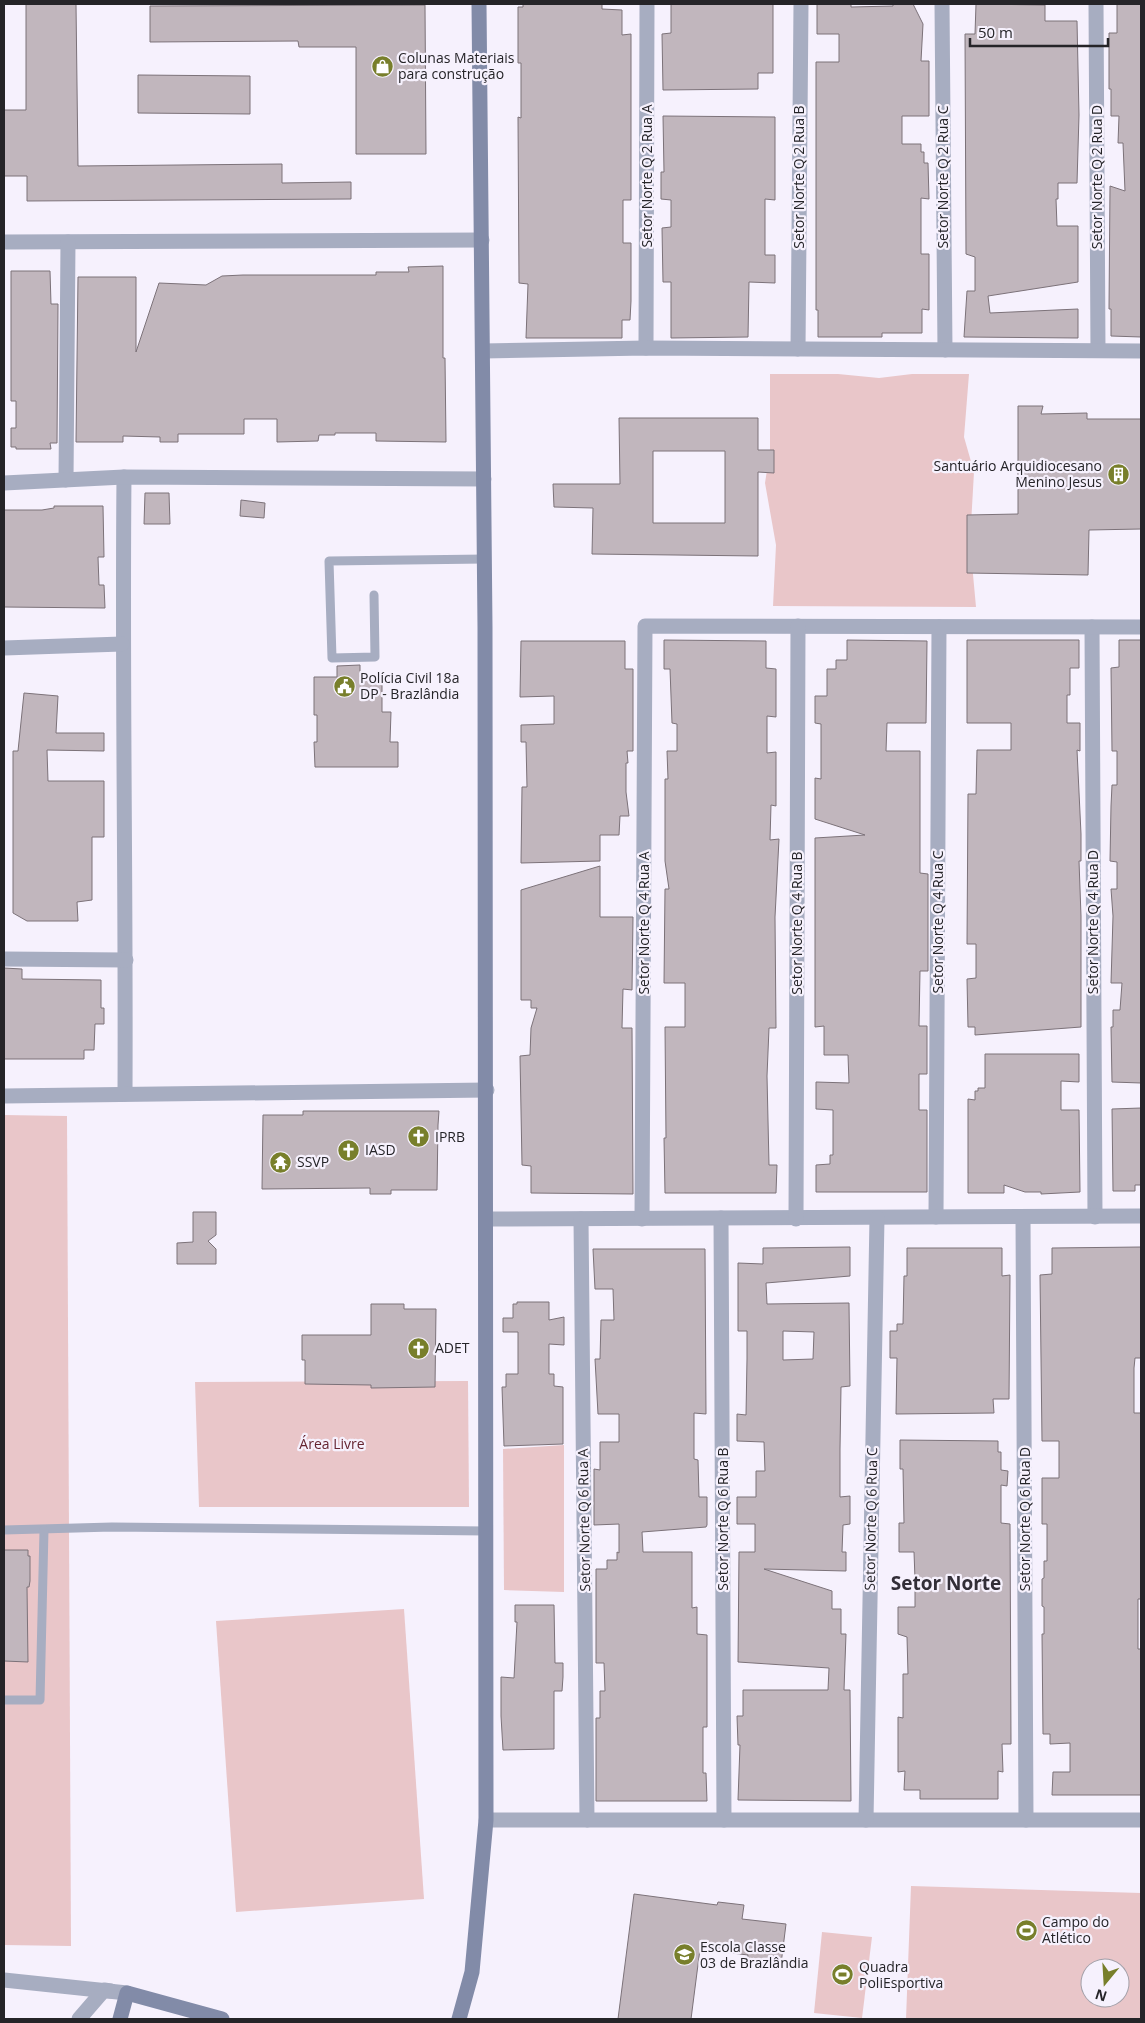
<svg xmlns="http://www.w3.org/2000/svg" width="1145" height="2023" font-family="'Open Sans',sans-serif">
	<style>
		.green { fill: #e9c6c9; fill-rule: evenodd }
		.building { fill: #c1b6bd; stroke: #7c7279; fill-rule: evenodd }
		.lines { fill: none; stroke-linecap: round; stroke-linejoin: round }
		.lane { stroke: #a7adc1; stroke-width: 9 }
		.street { stroke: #a7adc1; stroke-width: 15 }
		.secondary { stroke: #828ba8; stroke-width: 15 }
		.labels { text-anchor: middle; stroke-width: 4.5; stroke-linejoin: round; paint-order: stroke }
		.poi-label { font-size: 14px; fill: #252428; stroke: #f6f1fd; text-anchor: start }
		.street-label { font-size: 14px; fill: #252428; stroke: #f6f1fd }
		.park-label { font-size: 14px; fill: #652430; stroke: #f6f1fd }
		.district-label { font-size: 19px; font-weight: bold; fill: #322e37; stroke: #f6f1fd }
	</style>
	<rect width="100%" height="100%" fill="#f6f1fd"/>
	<g class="green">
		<path d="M770,374h68l41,4 33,-4h57l-5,63 10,35 -4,70 6,65 -203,-1 3,-61 -11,-62 5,-32z"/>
		<path d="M4,1115l63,1 4,830 -67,-1z"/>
		<path d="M468,1381l1,126h-270l-4,-125z"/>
		<path d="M564,1445v147l-60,-2 -1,-141z"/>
		<path d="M404,1609l20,290 -188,13 -20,-291z"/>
		<path d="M911,1886l230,7v126h-235zM1090,1968h30v30h-30z"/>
		<path d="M822,1932l50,5 -10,81 -48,-5z"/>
	</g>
	<g class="building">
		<path d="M26,4h50l2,162 204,-2v19l69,-1v17l-324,2v-25h-23v-66h22z"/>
		<path d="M523,4h79v5l20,1v25l9,-1v166h-8v43h8v58l-1,19h-8v18h-96l2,-54 -9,-1 -1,-166 3,1v-55h-3v-56h5z"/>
		<path d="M671,4h102v69h-15v16l-95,1 -1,-56 9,-1z"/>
		<path d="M817,4h34v3l42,-1v-2h20l10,20 -2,37h8v55h-27v28h19v8h3v11h4l1,36 -8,-1v56h8v56l-7,-1v24h-40v4h-64v-27h-2v-248h23v-28h-22z"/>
		<path d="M976,4l69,1v16h32l2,94 -2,68h-19v16h-2l1,27h21v56l-90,14 2,17 88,-4v29l-114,-1 3,-46h8v-34l-9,-3 -1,-220h10z"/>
		<path d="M1117,4h24v333l-30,-1v-27h-2l1,-123 15,5 -2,-48h-5l1,-27h-8v-27h-2v-56h8z"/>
		<path d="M425,5l1,149h-70v-107h-57l-1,-6 -148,1v-36z"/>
		<path d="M138,75l112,1v38l-112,-1z"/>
		<path d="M663,116l112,1v83l-10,-1v56h10v28l-26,-1 -1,55 -77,1v-56h-8l-1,-54 9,-1v-27l-10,-1v-27h3z"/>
		<path d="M443,266v92h2l1,84 -70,-1v-8h-41v2h-16l-1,6 -41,1v-23h-33v15h-66v8h-18v-5l-37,-1v6h-47l2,-165h58v75l23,-69 47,2 16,-9 21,-1h133v-3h33l-1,-5z"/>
		<path d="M11,271h39l1,33h7l-1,139h-7l1,6h-35v-2h-5v-19h5v-27h-5z"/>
		<path d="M1018,406h25l-2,8 46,-1v6h54v110l-52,1 -1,45 -121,-2v-58l51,-1z"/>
		<path d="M619,418h139v32h16v23l-16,-1v84l-166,-2 1,-46 -39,-1 -1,-23h67zM653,451h72v72h-72z"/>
		<path d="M145,493h24l1,31h-26z"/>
		<path d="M241,500l24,3 -1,15 -24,-2z"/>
		<path d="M54,506h49l1,51h-6l1,28h5l1,23 -101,-1v-97h38l12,-2z"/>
		<path d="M664,640l102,1v27l10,1v48l-9,-1v37l9,-1v54l-5,-1 -1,35 9,-1 -4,78 1,111h-7l-2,48 2,89h8l-1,28h-111l-1,-55h2l-1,-111h20v-44h-21l1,-94h4l-4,-28v-82h3l-1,-28h10v-27l-5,-1 -2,-54h-6z"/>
		<path d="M847,640l80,1 -1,82h-39l-1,28h34v122l8,1v97h-8l-1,55h8v48h-8v36h8v82h-111v-27l14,-1v-9h3v-45l-17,-1v-27l33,1 -1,-28h-24v-29l-9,1v-189l50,-3 -50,-16v-41l6,1v-55l-6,-1v-27h12v-27h9v-9h11z"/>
		<path d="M967,640h112v28h-9v27h-3v28h13v28l-3,-1 4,84v27h-2l2,55v111l-106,8v-8h-7l-1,-48 9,-1v-34h-9l1,-150h8l1,-44h34v-27h-44z"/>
		<path d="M1119,640h22v443l-29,-1 -1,-55h2v-17h7l2,-27h-11l2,-67 -2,-27h6v-27l-7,-1 1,-55 1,-21h5v-34h-5l-1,-83 8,-1z"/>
		<path d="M521,641h104v28h8v82h-6l1,12h-2v29l3,24h-9l-1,19h-19v26l-79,2 1,-76h5l-1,-45h-5v-17l33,-1v-28l-34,1z"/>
		<path d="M360,665v12h22v35h9l-1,30h8v25h-83l-1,-25h3v-27h-3v-38h23v-11z"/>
		<path d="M24,693l34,3 -2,37h48v18l-57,-1 1,31h56v56h-12v63l-15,2 1,19h-51l-14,-8v-162h5z"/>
		<path d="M600,866v51h33l-1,73 -9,-1 -1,39h10l1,166 -102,-1v-27l-9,-1 -2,-109 10,-1 1,-27 6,-20h-6v-8h-10v-110z"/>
		<path d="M4,968l18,1v10l79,1v28h3v16h-9l-1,26h-10v9h-80z"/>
		<path d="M985,1054h94v28l-18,-1v29h18l1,82 -39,2v-2h-16l-21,-7v8h-36v-94l7,1v-9h3v-3h7z"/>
		<path d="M1141,1108v77h-6v6h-22l-1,-82z"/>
		<path d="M303,1111h136l-1,14 -1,65h-46v4h-21v-6l-108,1 1,-74h40z"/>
		<path d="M193,1212h23v23l-8,6 8,8v15h-39v-21l16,-1z"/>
		<path d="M850,1247v29l-84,7 1,21 82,-1 1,83 -9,1 -1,62v48l10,-1v28l-7,1 -1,27h4v19l-82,-2 68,22v18h9v25h5l-2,56h6l1,111 -113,-1 2,-55h-2l-1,-29h6v-26h85l1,-22 -91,-6 1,-110h16v-28h-18v-27h19v-26h9l-1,-29 -27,-1v-27l9,1 1,-56v-28h-9v-68l25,1v-16zM783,1331l31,1 -1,27 -30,1z"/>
		<path d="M1141,1247v111h-6l-1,10v45h7v186h-3v50h3v146h-89l1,-23h17v-29l-20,1v-10h-7l-1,-100h2v-27l-2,-1v-27l2,-1v-17h3v-37h-5v-46h17v-37h-17l-2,-166 12,-1v-26z"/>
		<path d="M907,1248h95v28l8,-1 -1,124h-16l1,14 -98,1 1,-56h-7v-27h7v-7h6l1,-48h3z"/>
		<path d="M593,1249h112l1,165 -12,-1v46l4,1 1,37h8v28l-1,2 -64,5 1,20h49v56l5,-1v27l10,1v92h-4v46h3l1,28h-111v-83h4v-27h5l-1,-28h-8v-94h11v-9h10v-8l2,1v-29l-25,1v-56l6,1v-28h19v-28h-21l-3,-55h5l1,-39h13l-1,-31h-18z"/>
		<path d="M517,1302h32v18l15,-3v28l-15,-1v30h5v12l9,1v57l-59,2 -2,-59h4v-13h12v-42h-15v-14h10v-14h4z"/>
		<path d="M371,1304h33v5h32l-1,78 -64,1v-3l-66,-1v-24h-3v-25h69z"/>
		<path d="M900,1440l98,1v11h3v18l7,1 -1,15 -6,-1v38l9,1 1,220h-9l1,28 -5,-1v28h-78v-9h-16l1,-19 -7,1v-55l5,1v-44h5l-1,-37 -9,-3v-27h17v-28l-1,-27h-15v-29h5l-1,-54h-3z"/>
		<path d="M4,1550h24v6h2v25l-1,6h-2l1,75 -24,-1z"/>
		<path d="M515,1605h39l1,58h8v14l-1,14h-8v58l-51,1 -2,-34v-39l13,1 3,-56h-2z"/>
		<path d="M634,1894l83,11 1,-3 26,3 -2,14 44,5 -5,40 -34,-4 1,-5 -48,-6 -9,70h-73z"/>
	</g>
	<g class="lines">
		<g class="lane">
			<path d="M374,595l1,62 -43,1 -3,-97 156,-2"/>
			<path d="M4,1530l108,-3 374,4"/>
			<path d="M4,1700h36l4,-170"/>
		</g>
		<g class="street">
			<path d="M942,4l3,346"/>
			<path d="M1096,4l2,346"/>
			<path d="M4,242l478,-2"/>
			<path d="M646,348l1,-344"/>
			<path d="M798,349l3,-345"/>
			<path d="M483,351l163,-3 495,3"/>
			<path d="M124,477c-2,206 2,411 1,617"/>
			<path d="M66,480l2,-238"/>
			<path d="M4,483l120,-6 360,2"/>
			<path d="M1092,627l3,590"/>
			<path d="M4,648l118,-4"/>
			<path d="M4,959l122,1"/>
			<path d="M4,1096l483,-6"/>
			<path d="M936,1217l3,-590"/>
			<path d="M1023,1217l3,603"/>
			<path d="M721,1218l3,602"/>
			<path d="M487,1219l654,-3"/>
			<path d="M581,1219l6,601"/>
			<path d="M642,1219l3,-593 496,1"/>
			<path d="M796,1219l2,-593"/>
			<path d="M486,1820h655"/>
			<path d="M866,1820l11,-602"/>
			<path d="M4,1980l123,13"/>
			<path d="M79,2019l25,-29 7,1"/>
		</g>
		<g class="secondary">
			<path d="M120,2019l7,-26 95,26"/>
			<path d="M459,2019l13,-47 14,-152 -1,-1192 -6,-624"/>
		</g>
	</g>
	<defs>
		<symbol id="shop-disc" viewBox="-11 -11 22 22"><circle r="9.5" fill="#787f2b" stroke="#f6f1fd"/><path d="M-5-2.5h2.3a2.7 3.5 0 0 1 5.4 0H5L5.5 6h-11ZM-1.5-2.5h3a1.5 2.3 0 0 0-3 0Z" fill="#fff"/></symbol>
		<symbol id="building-disc" viewBox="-11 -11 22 22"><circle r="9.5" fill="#787f2b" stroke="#f6f1fd"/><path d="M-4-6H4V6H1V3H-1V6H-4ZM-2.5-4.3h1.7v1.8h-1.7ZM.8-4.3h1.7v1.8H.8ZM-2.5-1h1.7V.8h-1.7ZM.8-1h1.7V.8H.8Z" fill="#fff"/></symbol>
		<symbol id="civic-disc" viewBox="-11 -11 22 22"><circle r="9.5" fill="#787f2b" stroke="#f6f1fd"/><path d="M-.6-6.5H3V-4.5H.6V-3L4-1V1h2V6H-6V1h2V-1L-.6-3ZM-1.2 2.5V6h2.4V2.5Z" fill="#fff"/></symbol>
		<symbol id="church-disc" viewBox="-11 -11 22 22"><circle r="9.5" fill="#787f2b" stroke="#f6f1fd"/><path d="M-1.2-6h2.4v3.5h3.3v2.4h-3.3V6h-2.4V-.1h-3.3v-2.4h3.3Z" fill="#fff"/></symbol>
		<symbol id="temple-disc" viewBox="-11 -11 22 22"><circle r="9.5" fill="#787f2b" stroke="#f6f1fd"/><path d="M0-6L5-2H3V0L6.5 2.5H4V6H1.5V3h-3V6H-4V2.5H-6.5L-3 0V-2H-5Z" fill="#fff"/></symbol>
		<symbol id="stadium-disc" viewBox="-11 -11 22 22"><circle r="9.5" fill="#787f2b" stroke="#f6f1fd"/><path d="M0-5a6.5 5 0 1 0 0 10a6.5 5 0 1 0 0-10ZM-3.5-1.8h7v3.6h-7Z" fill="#fff"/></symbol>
		<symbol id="school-disc" viewBox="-11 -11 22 22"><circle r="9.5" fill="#787f2b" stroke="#f6f1fd"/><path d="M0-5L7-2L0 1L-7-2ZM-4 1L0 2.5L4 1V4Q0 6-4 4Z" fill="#fff"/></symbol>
	</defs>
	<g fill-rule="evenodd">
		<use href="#shop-disc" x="370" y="54" width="25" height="25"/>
		<use href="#building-disc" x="1106" y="462" width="25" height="25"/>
		<use href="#civic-disc" x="332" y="674" width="25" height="25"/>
		<use href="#church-disc" x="406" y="1124" width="25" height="25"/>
		<use href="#church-disc" x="336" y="1138" width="25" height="25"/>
		<use href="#temple-disc" x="268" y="1150" width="25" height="25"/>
		<use href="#church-disc" x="406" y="1336" width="25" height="25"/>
		<use href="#stadium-disc" x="1014" y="1918" width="25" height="25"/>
		<use href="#school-disc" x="672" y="1942" width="25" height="25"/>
		<use href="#stadium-disc" x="830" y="1962" width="25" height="25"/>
	</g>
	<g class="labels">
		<g class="poi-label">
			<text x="398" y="63">Colunas Materiais<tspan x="398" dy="16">para construção</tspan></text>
			<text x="1102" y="471" text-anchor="end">Santuário Arquidiocesano<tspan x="1102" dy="16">Menino Jesus</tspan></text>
			<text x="360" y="683">Polícia Civil 18a<tspan x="360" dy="16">DP - Brazlândia</tspan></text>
			<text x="435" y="1142">IPRB</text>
			<text x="365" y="1155">IASD</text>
			<text x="297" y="1167">SSVP</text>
			<text x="435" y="1353">ADET</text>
			<text x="1042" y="1927">Campo do<tspan x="1042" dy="16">Atlético</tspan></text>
			<text x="700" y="1952">Escola Classe<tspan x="700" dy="16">03 de Brazlândia</tspan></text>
			<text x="859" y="1972">Quadra<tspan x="859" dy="16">PoliEsportiva</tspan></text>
		</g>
		<g class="street-label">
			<text transform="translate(647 176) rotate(-90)" y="5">Setor Norte Q 2 Rua A</text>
			<text transform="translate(799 177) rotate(-90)" y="5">Setor Norte Q 2 Rua B</text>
			<text transform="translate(943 177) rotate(-90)" y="5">Setor Norte Q 2 Rua C</text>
			<text transform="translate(1097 177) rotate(-90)" y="5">Setor Norte Q 2 Rua D</text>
			<text transform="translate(938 922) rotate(-90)" y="5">Setor Norte Q 4 Rua C</text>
			<text transform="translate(1093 922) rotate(-90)" y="5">Setor Norte Q 4 Rua D</text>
			<text transform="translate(644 923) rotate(-90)" y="5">Setor Norte Q 4 Rua A</text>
			<text transform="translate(797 923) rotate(-90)" y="5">Setor Norte Q 4 Rua B</text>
			<text transform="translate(723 1519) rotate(-90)" y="5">Setor Norte Q 6 Rua B</text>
			<text transform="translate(871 1519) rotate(-89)" y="5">Setor Norte Q 6 Rua C</text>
			<text transform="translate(1025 1519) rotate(-90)" y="5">Setor Norte Q 6 Rua D</text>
			<text transform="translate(584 1520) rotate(-91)" y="5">Setor Norte Q 6 Rua A</text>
		</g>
		<g class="park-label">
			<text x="332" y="1449">Área Livre</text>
		</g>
		<g class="district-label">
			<text x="946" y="1590">Setor Norte</text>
		</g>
	</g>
	<rect width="1145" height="2023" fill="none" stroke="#252428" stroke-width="10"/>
	<g transform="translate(1105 1983) rotate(198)"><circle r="24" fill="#f6f1fd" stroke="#a29fa8"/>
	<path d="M0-4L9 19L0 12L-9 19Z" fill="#787f2b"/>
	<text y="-8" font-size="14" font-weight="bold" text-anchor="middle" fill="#252428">N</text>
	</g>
	<path d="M970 38v8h138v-8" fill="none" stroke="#252428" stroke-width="2.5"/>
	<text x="978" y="38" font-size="15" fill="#252428" stroke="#f6f1fd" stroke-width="4" paint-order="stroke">50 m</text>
</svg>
